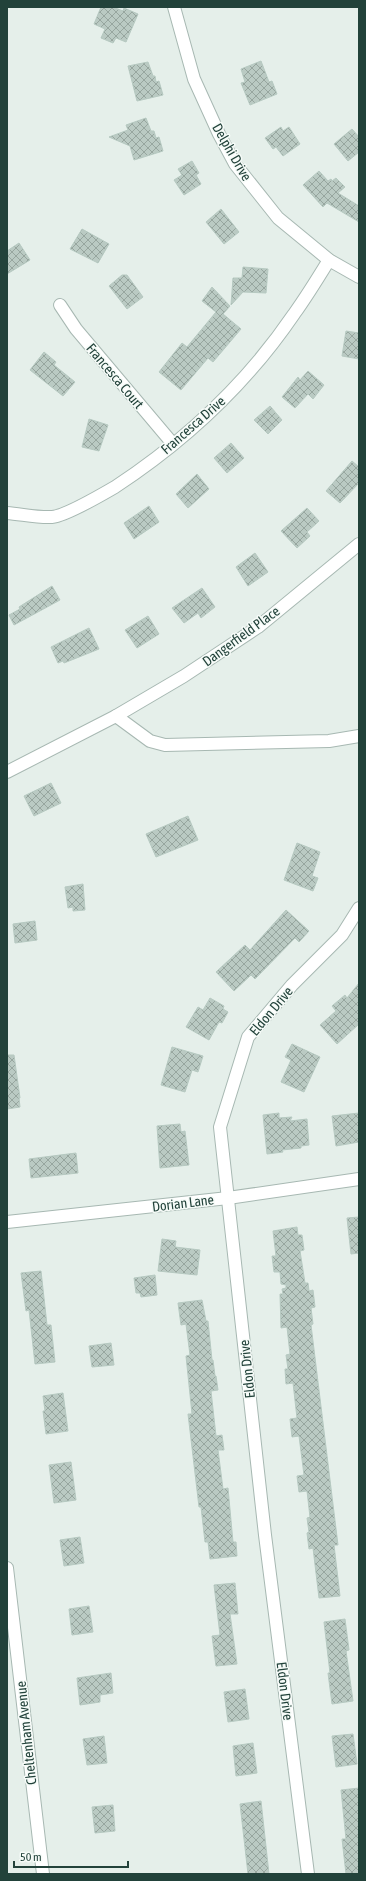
<svg xmlns="http://www.w3.org/2000/svg" width="366" height="1881" font-family="'Asap Condensed',sans-serif">
	<style>
		.building { fill: url(#building-cross-hatch); stroke: #b6c9c1 }
		.lines { fill: none; stroke-linecap: round; stroke-linejoin: round }
		.minor-casing { stroke: #a7b8b2; stroke-width: 14 }
		.minor { stroke: #fff; stroke-width: 12 }
		.labels { text-anchor: middle; stroke-width: 3; stroke-linejoin: round; paint-order: stroke }
		.street-label { font-size: 14px; fill: #22423a; stroke: #f6fbf8 }
	</style>
	<defs>
		<pattern id="building-cross-hatch" width="8" height="8" patternUnits="userSpaceOnUse"><rect width="8" height="8" fill="#bacac3"/><path d="M0 0l8 8M0 8l8-8" fill="none" stroke="#97a69f"/></pattern>
	</defs>
	<rect width="100%" height="100%" fill="#e5efea"/>
	<g class="building">
		<path d="M101,7h12l10,4 1,-3 14,6 -12,28 -10,-4 -3,5 -12,-5 4,-9 -11,-5z"/>
		<path d="M261,61l8,21 3,-1 5,13 -27,11 -9,-22 4,-1 -4,-13z"/>
		<path d="M148,62l5,14h2l1,6 3,-1 4,14 -26,6 -9,-35z"/>
		<path d="M146,118l5,13h3l2,7 3,-1 4,14 -29,9 -4,-14 -21,-9 19,-7 -2,-5z"/>
		<path d="M281,127l2,4 6,-4 11,17 -17,12 -7,-9 -3,2 -8,-11z"/>
		<path d="M352,129l7,8v15l-11,9 -14,-17z"/>
		<path d="M192,161l7,12 -3,2 5,9 -17,11 -10,-15 8,-5 -4,-6z"/>
		<path d="M319,171l9,10 3,-2 1,2 4,-3 9,9 -7,6 21,13v16l-32,-19 -4,4 -20,-22z"/>
		<path d="M221,209l18,23 -15,12 -18,-22z"/>
		<path d="M82,229l27,15 -11,19 -28,-14z"/>
		<path d="M19,243l11,17 -23,14v-23z"/>
		<path d="M243,267l25,2 -2,24 -23,-1 -12,13 2,-27h9z"/>
		<path d="M122,275h5l16,22 -16,12 -18,-23z"/>
		<path d="M212,287l18,19 -7,8 18,15 -28,33 -5,-4 -27,32 -22,-18 23,-29 5,4 29,-35 -14,-11z"/>
		<path d="M346,331l13,2v26l-17,-3z"/>
		<path d="M44,352l12,10 -2,3 21,17 -12,14 -33,-26z"/>
		<path d="M308,371l16,14 -11,14 -5,-5 -13,14 -13,-11 16,-20 2,3z"/>
		<path d="M270,406l12,14 -14,14 -14,-14z"/>
		<path d="M89,419l19,6 -9,26 -17,-4z"/>
		<path d="M231,443l13,15 -17,15 -13,-15z"/>
		<path d="M352,461l7,6v16l-19,20 -14,-12z"/>
		<path d="M197,474l12,15 -21,19 -12,-14z"/>
		<path d="M149,506l10,16 -25,17 -10,-16z"/>
		<path d="M307,508l12,13 -12,11 3,4 -13,12 -16,-17z"/>
		<path d="M255,553l13,19 -20,14 -12,-19z"/>
		<path d="M52,586l8,14 -46,25 -5,-10 11,-6 -1,-2z"/>
		<path d="M202,588l13,19 -14,11 -3,-5 -14,10 -12,-15z"/>
		<path d="M148,616l11,18 -22,14 -12,-18z"/>
		<path d="M89,628l10,21 -35,14 -1,-2 -5,2 -7,-16z"/>
		<path d="M51,783l10,20 -27,13 -10,-20z"/>
		<path d="M188,816l10,24 -42,17 -10,-23z"/>
		<path d="M297,843l23,9 -8,24 6,2 -5,13 -29,-11z"/>
		<path d="M83,884l2,26 -12,1v-4l-5,1 -3,-21z"/>
		<path d="M286,910l23,21 -10,11 -4,-4 -40,41 -4,-4 -17,16 -18,-19 29,-27 5,5z"/>
		<path d="M35,921l2,19 -22,3 -2,-19z"/>
		<path d="M359,983v41l-22,20 -17,-19 16,-14 -4,-5 13,-11 2,3z"/>
		<path d="M210,998l14,8 -1,3 5,3 -6,11 -3,-1 -10,18 -23,-13 12,-20 5,3z"/>
		<path d="M292,1044l28,13 -16,35 -23,-10 10,-22 -6,-3z"/>
		<path d="M172,1047l31,9 -5,16 -6,-2 -7,22 -24,-7z"/>
		<path d="M7,1055h7l6,43h-1l1,9 -13,2z"/>
		<path d="M279,1113v5l13,-1 -2,4 17,-2 2,26 -8,1v2l-19,2 1,2 -16,2 -4,-39z"/>
		<path d="M359,1113v29l-23,4 -4,-30z"/>
		<path d="M180,1124l1,8 4,-1 4,34 -29,3 -3,-42z"/>
		<path d="M76,1153l2,20 -47,5 -2,-19z"/>
		<path d="M359,1217v36l-8,1 -4,-36z"/>
		<path d="M297,1227l1,8h4l2,15 -4,1 5,32h3l1,8 4,-1 2,17 -4,1 2,16 -2,1 27,220h-4l6,51 -21,2 -6,-50 -4,1 -2,-16 2,-1 -2,-14 3,-1 -3,-26 -8,1 -2,-16 7,-1 -5,-39 -7,1 -2,-18 7,-1 -4,-35 -7,1 -1,-15h3l-2,-14 4,-1 -3,-27 -6,1 -1,-34h3l-1,-5 4,-1v-3l-5,-1 -1,-12h-6l-2,-16h4l-3,-25z"/>
		<path d="M162,1239l14,2 -1,6 25,3 -3,25 -39,-4z"/>
		<path d="M41,1271l6,54h4l4,37 -20,2 -6,-54 -3,1 -5,-38z"/>
		<path d="M155,1275l2,20 -16,2 -1,-4h-4l-2,-15z"/>
		<path d="M202,1300l4,21h2l4,39h1l2,16h1l2,14 -7,1 5,45 6,-1 2,15h-6l5,39 5,-1 5,54h3l1,14 -27,3 -2,-17h-3l-4,-35h-2l-11,-93h4l-6,-58 4,-1 -4,-31 -5,1 -3,-22z"/>
		<path d="M111,1343l3,22 -22,2 -3,-21z"/>
		<path d="M63,1393l5,38 -22,3 -3,-23h2l-2,-15z"/>
		<path d="M71,1462l5,38 -22,3 -5,-38z"/>
		<path d="M80,1537l4,26 -20,3 -4,-26z"/>
		<path d="M235,1583l3,31h-8l7,50 -21,2 -4,-30 8,-1 -6,-50z"/>
		<path d="M89,1606l4,26 -21,3 -3,-26z"/>
		<path d="M345,1619l4,31 -3,1 7,50 -21,3 -4,-31h2l-6,-51z"/>
		<path d="M111,1673l2,20 -13,2v7l-20,3 -3,-27z"/>
		<path d="M245,1689l4,30 -21,3 -4,-30z"/>
		<path d="M353,1734l4,30 -21,3 -4,-31z"/>
		<path d="M104,1736l3,27 -20,2 -4,-26z"/>
		<path d="M253,1743l4,30 -21,3 -3,-30z"/>
		<path d="M359,1788v86h-13l-4,-35h4l-5,-49z"/>
		<path d="M261,1801l8,73h-21l-8,-70z"/>
		<path d="M113,1805l2,26 -20,2 -3,-26z"/>
	</g>
	<g class="lines">
		<defs>
			<g id="minor">
				<path d="M174,7l20,72 25,55 16,30 43,54 51,42 30,17"/>
				<path d="M60,305l16,24 97,115"/>
				<path d="M7,513c14,1 31,5 45,4 13,-1 51,-23 63,-30 70,-46 132,-104 179,-173 13,-18 24,-36 35,-54"/>
				<path d="M116,716l68,-40 74,-49 101,-83"/>
				<path d="M7,772l109,-56 34,25 15,4 164,-4 30,-5"/>
				<path d="M7,1222l221,-24 131,-19"/>
				<path d="M7,1568l36,306"/>
				<path d="M308,1874l-43,-339 -45,-408 28,-90 44,-52 50,-50 17,-27"/>
			</g>
		</defs>
		<use href="#minor" class="minor-casing"/>
		<use href="#minor" class="minor"/>
	</g>
	<g class="labels">
		<g class="street-label">
			<text transform="translate(232 152) rotate(60)" y="5">Delphi Drive</text>
			<text transform="translate(115 376) rotate(50)" y="5">Francesca Court</text>
			<text transform="translate(193 425) rotate(-41)" y="5">Francesca Drive</text>
			<text transform="translate(241 636) rotate(-36)" y="5">Dangerfield Place</text>
			<text transform="translate(271 1011) rotate(-50)" y="5">Eldon Drive</text>
			<text transform="translate(183 1203) rotate(-7)" y="5">Dorian Lane</text>
			<text transform="translate(247 1369) rotate(-96)" y="5">Eldon Drive</text>
			<text transform="translate(285 1691) rotate(83)" y="5">Eldon Drive</text>
			<text transform="translate(26 1733) rotate(-96)" y="5">Cheltenham Avenue</text>
		</g>
	</g>
	<rect width="366" height="1881" fill="none" stroke="#22423a" stroke-width="16"/>
	<path d="M14 1861v6h114v-6" fill="none" stroke="#22423a" stroke-width="2"/>
	<text x="20" y="1861" font-size="12" fill="#22423a" stroke="#f6fbf8" stroke-width="3" paint-order="stroke">50 m</text>
</svg>
